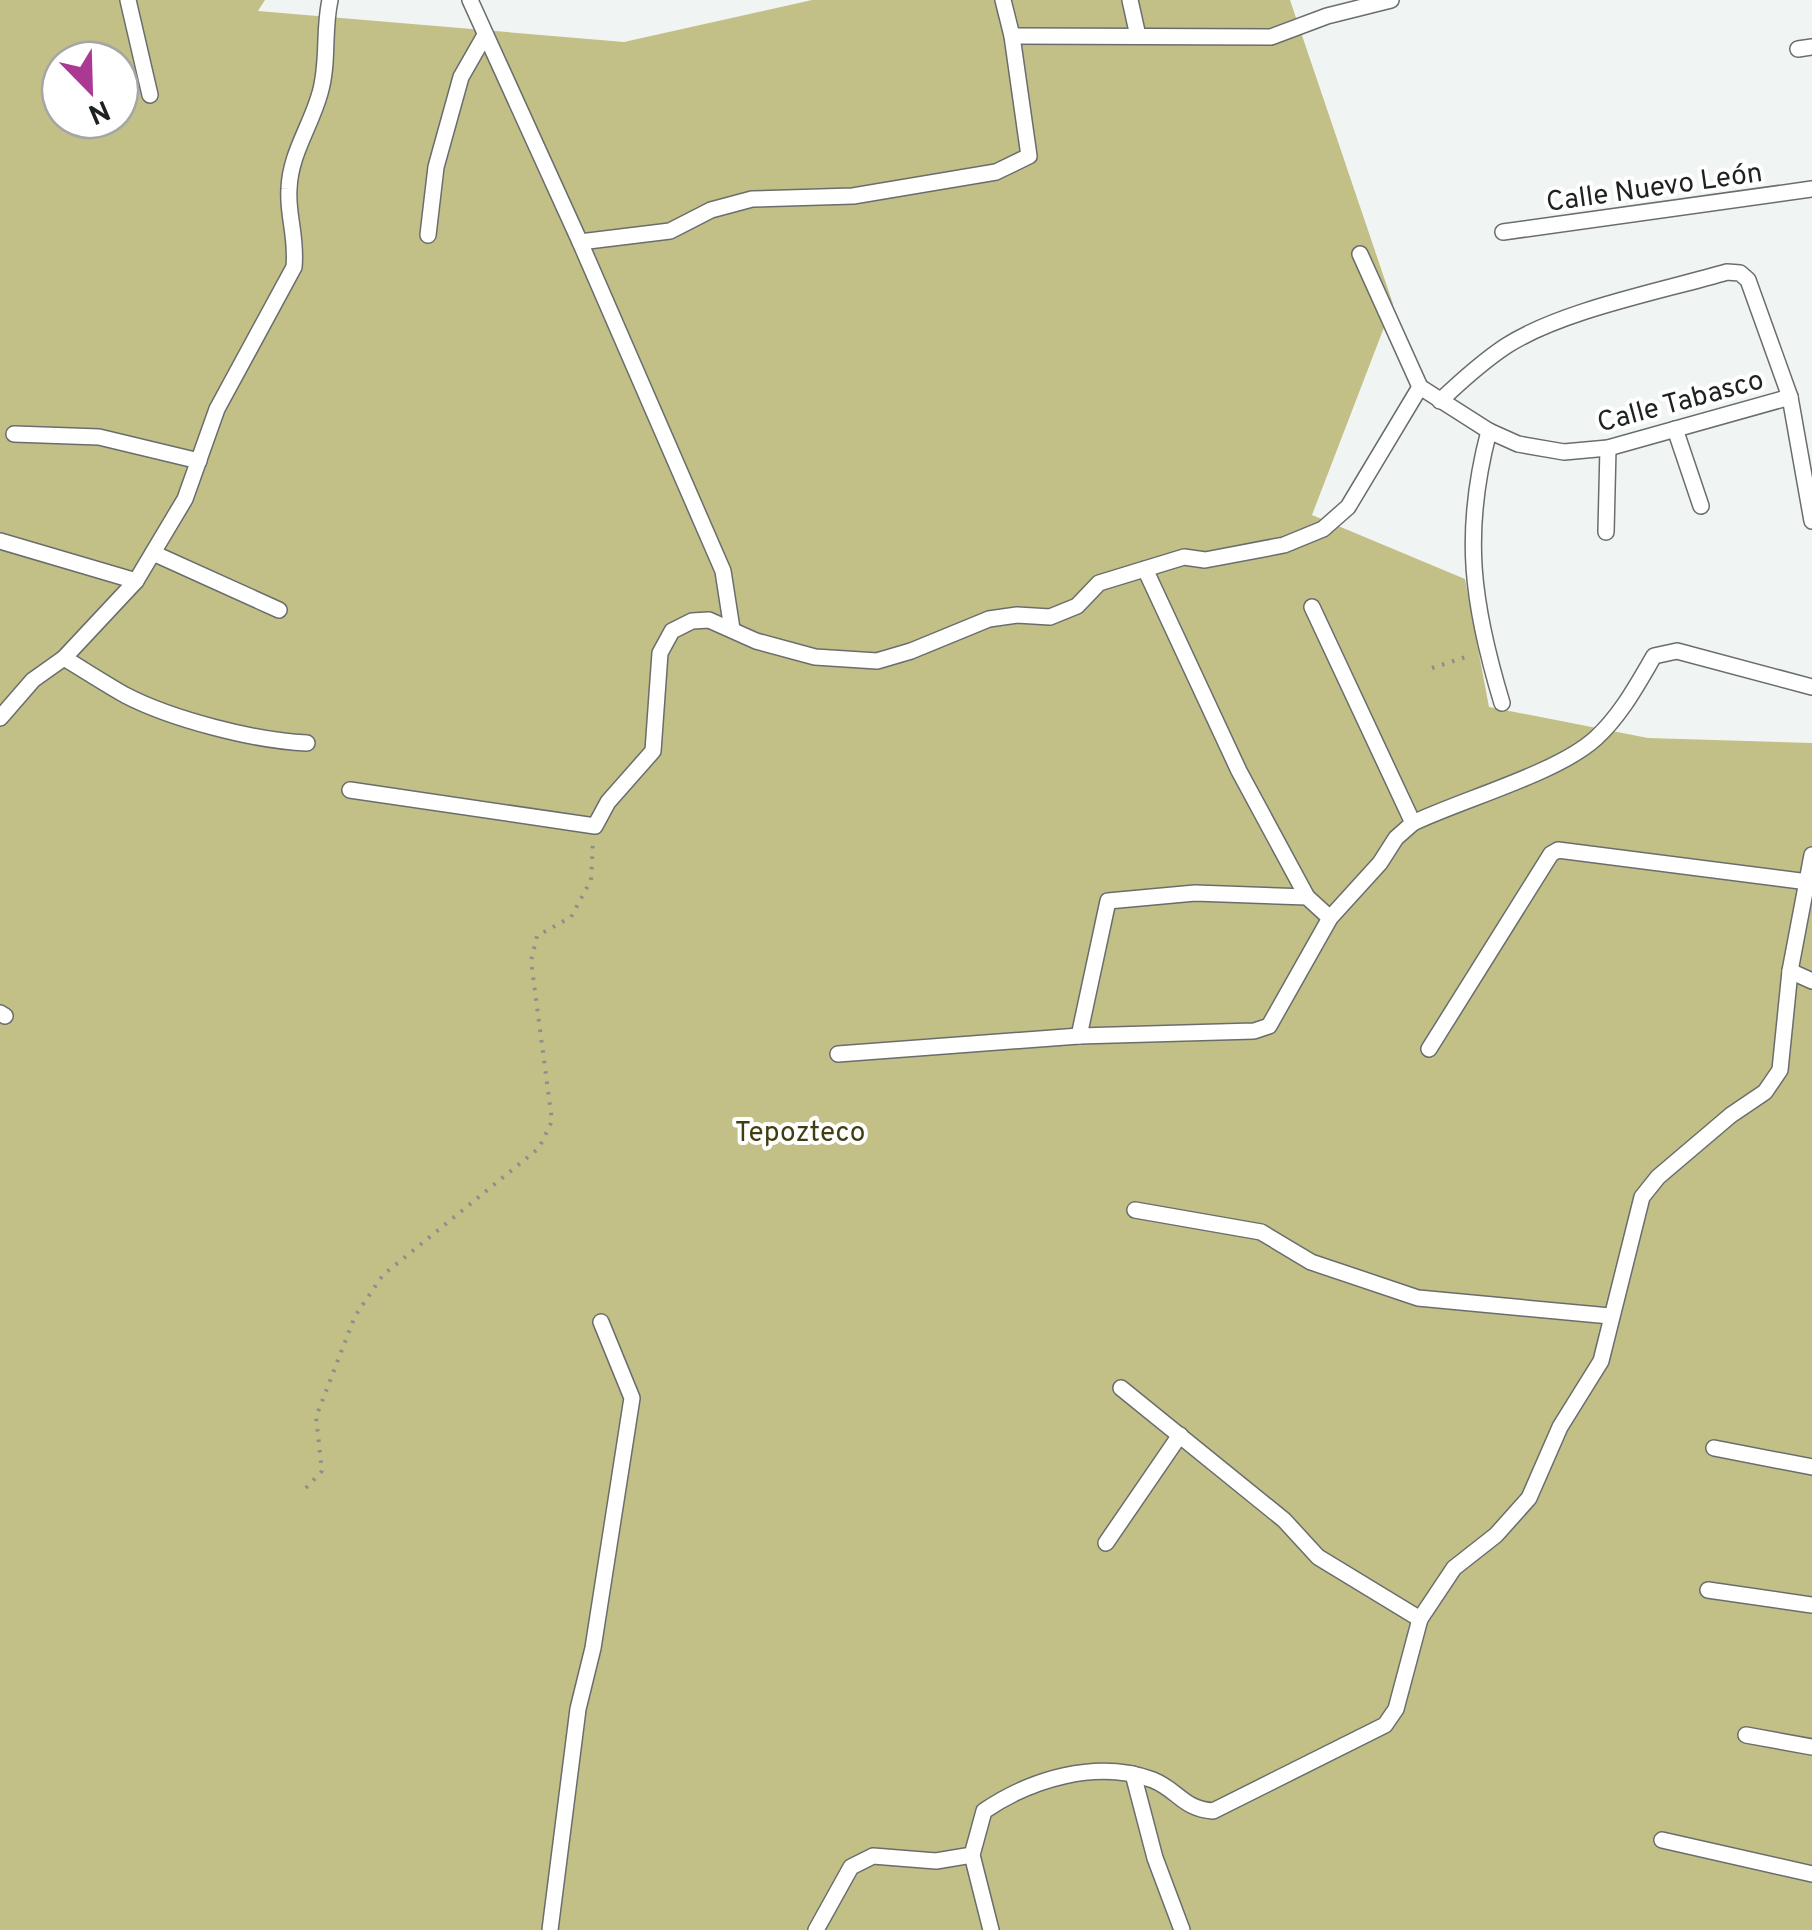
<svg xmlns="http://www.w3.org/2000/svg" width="1812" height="1930" font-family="Overpass,sans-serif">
<rect width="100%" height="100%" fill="#f0f5f3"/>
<path fill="#c2bf87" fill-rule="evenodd" d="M0,0H265L258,11L624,42L812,0H1290L1393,304L1312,515L1465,579L1489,707L1648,738L1812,743V1930H0ZM60,60H120V120H60Z"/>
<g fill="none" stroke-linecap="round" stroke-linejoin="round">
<g stroke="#696e6c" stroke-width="18">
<g id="minor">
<path d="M128,0L150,95"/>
<path d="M470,0L580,242L723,571L732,629"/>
<path d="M1130,0L1138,36"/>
<path d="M1012,36L1271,37L1327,16L1391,0"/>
<path d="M1798,49L1812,47"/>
<path d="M1503,232L1812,189"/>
<path d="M428,235L436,167L461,77L485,35"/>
<path d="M580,242L670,231L711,210L752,199L853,196L996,172L1029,156L1012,36L1003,0"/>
<path d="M1360,254L1420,387"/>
<path d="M1420,387L1489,431L1518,444L1564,452L1608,448L1790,397"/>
<path d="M1440,401C1461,381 1482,362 1506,346C1562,310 1662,291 1727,272L1740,273L1748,280L1790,397L1812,521"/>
<path d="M1675,429L1701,506"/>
<path d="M1489,431C1462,533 1472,604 1502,703"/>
<path d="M14,434L99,437L199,461"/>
<path d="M1606,532L1608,448"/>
<path d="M0,541L136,581"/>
<path d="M153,553L279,610"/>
<path d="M1145,569L1239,771L1307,897"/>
<path d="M1312,607L1413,823"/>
<path d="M64,658C84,670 104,683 125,695C171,719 255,741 307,743"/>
<path d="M0,718L33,680L64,658L136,581L185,499L217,409L294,267C297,236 287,215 289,189C290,154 311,126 320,93C329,62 323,31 330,0"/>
<path d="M350,790L595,826L608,802L653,751L660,653L672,631L692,621L709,620L756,641L815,657L877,661L911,651L989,619L1017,615L1050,617L1077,606L1099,583L1184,557L1205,560L1284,545L1323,529L1348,507L1420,387"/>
<path d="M1790,971L1812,981"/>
<path d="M0,1013L5,1016"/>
<path d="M1079,1036L1108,901L1195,893L1307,897L1330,918"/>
<path d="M1429,1049L1551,854L1558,850L1808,882"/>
<path d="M838,1054L1079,1036L1254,1031L1269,1026L1330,918L1380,863L1396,838L1413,823C1463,799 1558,773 1596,738C1621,715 1637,685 1654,656L1677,651L1812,687"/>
<path d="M1135,1210L1261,1232L1311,1262L1418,1298L1610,1316"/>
<path d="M1121,1388L1284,1520L1318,1557L1420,1619"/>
<path d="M1714,1448L1812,1467"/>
<path d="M1106,1543L1180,1435"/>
<path d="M1708,1590L1812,1605"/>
<path d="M1746,1735L1812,1747"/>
<path d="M1133,1774L1155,1858L1182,1930"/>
<path d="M1662,1840L1812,1874"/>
<path d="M550,1930L578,1709L593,1648L632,1398L601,1322"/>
<path d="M816,1930L851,1867L873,1856L936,1861L972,1855"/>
<path d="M991,1930L972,1855L984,1811C1031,1779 1097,1759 1153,1780C1178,1790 1183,1809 1213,1811L1385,1725L1396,1709L1420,1619L1454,1568L1496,1535L1529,1498L1560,1427L1601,1361L1642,1197L1658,1177L1731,1115L1765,1092L1780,1070L1790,971L1812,855"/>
</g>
</g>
<g stroke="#8c8f8e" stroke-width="4" stroke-dasharray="2.5 8" stroke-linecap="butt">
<path d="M1432,668L1472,655"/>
<path d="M306,1488L322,1471L316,1417L355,1316L383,1275L539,1148L552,1121L531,961L537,936L571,917L591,880L593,840"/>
</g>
<use href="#minor" stroke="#fff" stroke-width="15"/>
</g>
<g text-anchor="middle" stroke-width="8" stroke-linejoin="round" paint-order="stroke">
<g font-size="28" fill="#1f2120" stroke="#fff">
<text transform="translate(1654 186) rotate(-8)" y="10">Calle Nuevo León</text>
<text transform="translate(1680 400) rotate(-15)" y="10">Calle Tabasco</text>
</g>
<g font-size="28" fill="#413e12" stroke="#fff">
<text x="800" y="1141">Tepozteco</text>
</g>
</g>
<g transform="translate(90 90) rotate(157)"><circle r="48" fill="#ffffff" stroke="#a5a6a6" stroke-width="2.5"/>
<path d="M0-8L18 38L0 25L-18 38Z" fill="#ab3994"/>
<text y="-15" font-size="28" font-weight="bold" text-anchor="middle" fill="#1f2120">N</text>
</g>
</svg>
